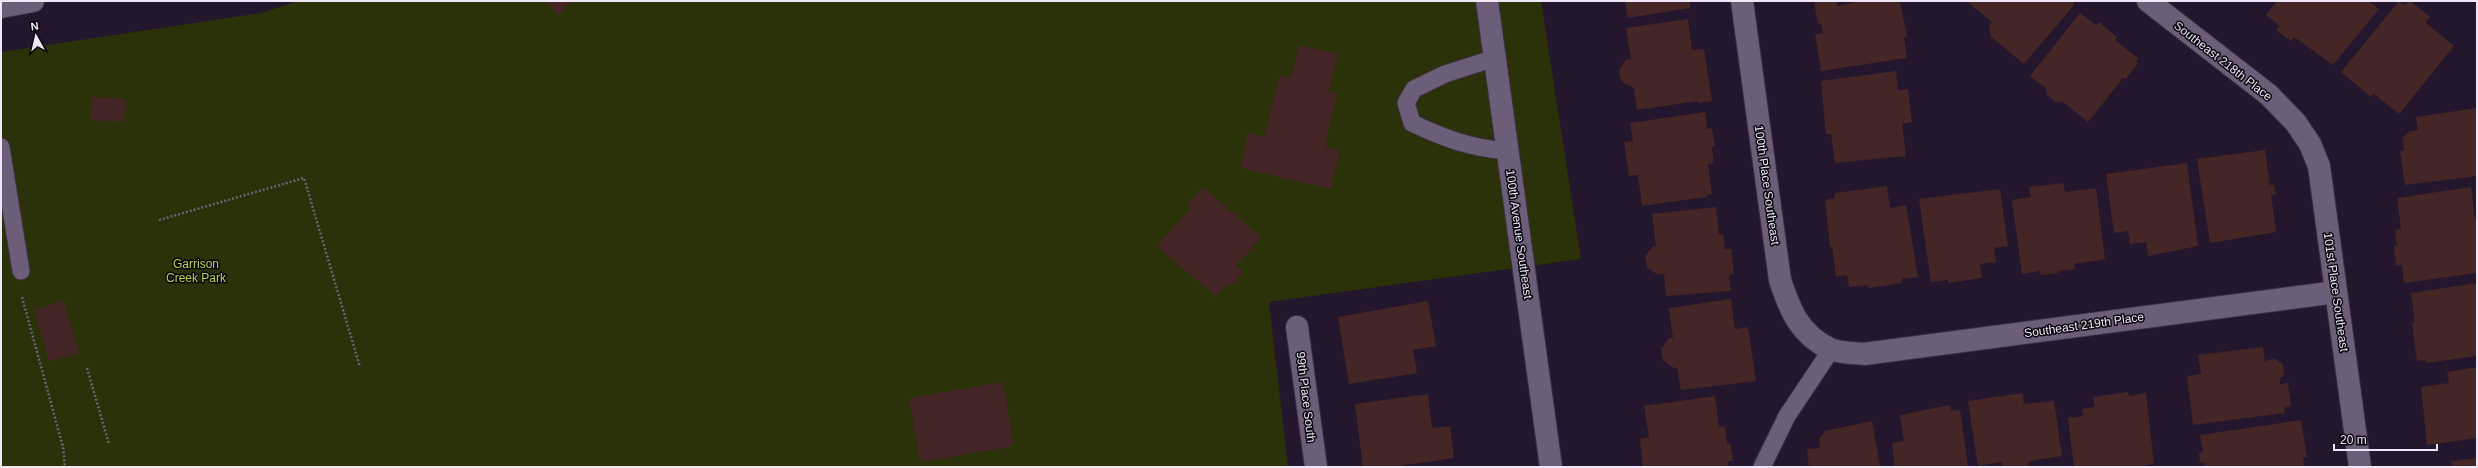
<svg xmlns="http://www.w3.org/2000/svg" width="2478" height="468" font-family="Helvetica,sans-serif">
<rect width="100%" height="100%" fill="#24172d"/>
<path fill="#2b3108" d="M298,1H1541L1581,259L1269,302L1288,467H1V52L261,13Z"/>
<g fill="#432625">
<path d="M547,1H570L558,16Z"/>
<path d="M1625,1H1690V8L1628,18Z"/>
<path d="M1837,1V6L1861,1H1900L1907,37H1904L1907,58L1821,71L1815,34L1823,33L1821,24L1818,25L1814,2Z"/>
<path d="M1966,1H2071L2075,4L2024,64L1991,37L1989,25L1992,22Z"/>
<path d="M2277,1H2369L2379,9L2333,65L2294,37L2291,41L2276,30L2280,26L2266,15Z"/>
<path d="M2399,1L2404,5L2410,1L2430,17L2425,22L2454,46L2399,114L2374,94L2371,97L2341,72Z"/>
<path d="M2080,13L2096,25L2099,22L2117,37L2115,40L2138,58L2136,61L2138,63L2126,79L2123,78L2088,122L2063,102H2056L2047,95L2046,88L2030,76Z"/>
<path d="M1688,19L1692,50L1704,49L1712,101L1698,103V101L1637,110L1634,88L1621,81L1619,70L1626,60L1631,59L1626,28Z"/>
<path d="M1299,45L1338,54L1329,92L1337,93L1325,147L1340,150L1331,189L1240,168L1248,133L1264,137L1279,75L1291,78Z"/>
<path d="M1896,71L1898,90L1908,89L1912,122L1902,124L1906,156L1835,163L1831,134H1826L1821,81Z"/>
<path d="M92,97L126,99L124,122L90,120Z"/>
<path d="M2477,108V176L2405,185L2400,151L2404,150L2402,138L2410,131L2418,130L2416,117Z"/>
<path d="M1705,112L1707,129L1712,128L1715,147H1712L1714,163L1708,164L1712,194L1707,195V197L1642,206L1638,175L1629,176L1624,142L1633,141L1630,123Z"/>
<path d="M2265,150L2270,185H2274L2276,194L2271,195L2276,232L2210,243L2197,159Z"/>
<path d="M2187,163L2198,246L2148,256L2146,242L2130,244L2128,231L2114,233L2106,174Z"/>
<path d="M2063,183L2065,192L2096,188L2105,259L2074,264L2075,269L2058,271V273L2040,275V271L2022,274L2012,200L2031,197L2029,187Z"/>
<path d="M1887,186L1890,208L1906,205L1918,277L1902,279V283L1869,288L1868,285L1849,287L1847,275L1836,277L1832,247H1830L1825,200L1835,198V193Z"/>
<path d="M1202,187L1261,237L1236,266L1243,272L1229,288L1226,285L1216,297L1157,246L1191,208L1187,205Z"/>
<path d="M2471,187L2475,219H2477V273L2404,283L2402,265L2396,266L2394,246H2397L2395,230L2401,229L2397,198Z"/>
<path d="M2000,189L2008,246L1994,248L1996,262L1980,264L1982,278L1948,283V280L1931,282L1919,199Z"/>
<path d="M1716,207L1719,234H1723L1725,250L1731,249L1734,274L1729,275L1731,291L1666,296L1664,274H1657L1647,268L1645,256L1653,246H1656L1652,214Z"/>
<path d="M2477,283V356L2426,363V360L2417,361L2412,323H2415L2411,293Z"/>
<path d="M1731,299L1735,329L1748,327L1756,381L1681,390L1677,368H1674L1663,360L1661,349L1669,338H1673L1669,308Z"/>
<path d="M64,301L79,353L49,362L34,310Z"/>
<path d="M1428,301L1436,346L1413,350L1417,373L1349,384L1338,317Z"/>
<path d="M2263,347L2265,363L2267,360L2275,359L2283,364L2284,374L2280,379V384L2288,383L2291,406L2284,408L2285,413L2193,425L2187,376L2201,374L2198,355Z"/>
<path d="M2477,367V438L2427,445L2421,387L2449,383L2447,372Z"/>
<path d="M1003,382L1014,446L920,462L909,398Z"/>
<path d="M2128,392L2129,396L2146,393L2154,464L2133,467H2074L2068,418L2083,416L2082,409L2095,407L2093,397Z"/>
<path d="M2022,393L2024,404L2054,401L2062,456L2029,461L2028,467H2003L2002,462L1978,466L1968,401Z"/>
<path d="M1428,394L1432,428L1450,426L1454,458L1391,467H1363L1355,404Z"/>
<path d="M1715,396L1719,427L1725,426L1727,444L1730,443L1733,461H1728L1729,467H1643L1640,439L1649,437L1644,406Z"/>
<path d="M1950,405L1951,411L1960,410L1968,467H1895L1892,443L1904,441L1900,415Z"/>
<path d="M2301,420L2307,457H2303L2304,467H2205L2204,462L2200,463L2199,453L2203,452L2200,435Z"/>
<path d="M1872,421L1880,467H1809L1807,449L1820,448L1819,439L1825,431Z"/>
<path d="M2477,458V467H2452L2451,461Z"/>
</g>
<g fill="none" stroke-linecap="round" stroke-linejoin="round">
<g stroke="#3a3142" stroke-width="19">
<g id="service">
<path d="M1495,58L1445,74L1414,89L1406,103L1412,123C1446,139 1470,148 1508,151"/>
<path d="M1,147L21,271"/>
<path d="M1762,467L1787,416L1831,350"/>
</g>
</g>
<g stroke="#3a3142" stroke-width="24">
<g id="minor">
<path d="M1742,1L1780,280C1790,310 1799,334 1830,349C1839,353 1854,353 1864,354L2336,292"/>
<path d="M2148,1L2269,95L2296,123L2310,144L2319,166L2360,467"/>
<path d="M1297,327L1316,467"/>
</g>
</g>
<g stroke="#3a3142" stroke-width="24">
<g id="tertiary">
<path d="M1487,1L1551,467"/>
<path d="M1,7L33,1"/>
</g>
</g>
<g stroke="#6d6276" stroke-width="2.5" stroke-dasharray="2 2" stroke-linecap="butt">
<path d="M159,220L304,178L360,367"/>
<path d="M22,297L63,447L65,467"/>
<path d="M87,368L109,444"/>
</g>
<use href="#service" stroke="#6c5d78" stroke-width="17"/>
<use href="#minor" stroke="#6c5d78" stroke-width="22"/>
<use href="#tertiary" stroke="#6c5d78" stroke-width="22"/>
</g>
<g text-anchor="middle" stroke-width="3" stroke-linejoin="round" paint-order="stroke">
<g font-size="12" fill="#efe7f6" stroke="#0a060f">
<text transform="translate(2223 61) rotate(38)" y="4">Southeast 218th Place</text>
<text transform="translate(1767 185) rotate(82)" y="4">100th Place Southeast</text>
<text transform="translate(1519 234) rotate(82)" y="4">100th Avenue Southeast</text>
<text transform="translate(2336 292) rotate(82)" y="4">101st Place Southeast</text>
<text transform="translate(2084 325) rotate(-8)" y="4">Southeast 219th Place</text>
<text transform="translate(1306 397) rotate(83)" y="4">99th Place South</text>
</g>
<g font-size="12" fill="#bdd358" stroke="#0a060f">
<text x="196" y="268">Garrison<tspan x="196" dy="14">Creek Park</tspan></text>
</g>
</g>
<rect width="2478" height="468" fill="none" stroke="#efe7f6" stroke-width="4"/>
<g transform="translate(36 36) rotate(352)" stroke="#0a060f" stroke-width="3" paint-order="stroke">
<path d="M0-3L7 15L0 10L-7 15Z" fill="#efe7f6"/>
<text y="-6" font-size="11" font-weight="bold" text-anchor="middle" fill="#efe7f6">N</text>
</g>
<path d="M2334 444v6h103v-6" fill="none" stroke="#efe7f6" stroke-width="2"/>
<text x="2340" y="444" font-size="12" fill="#efe7f6" stroke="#0a060f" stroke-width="3" paint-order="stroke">20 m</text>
</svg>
